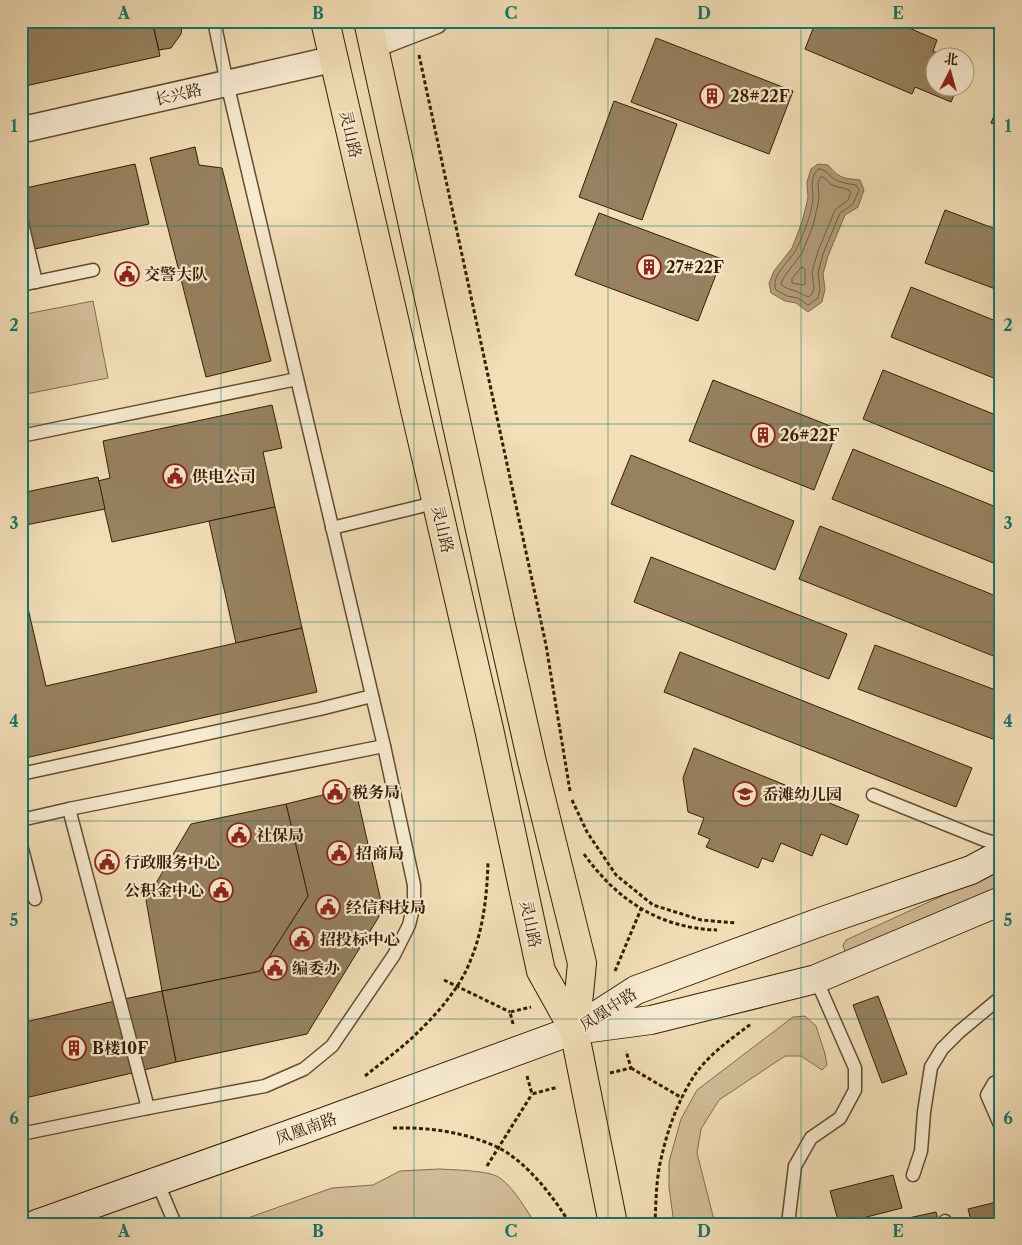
<svg xmlns="http://www.w3.org/2000/svg" width="1022" height="1245" font-family="'Libre Caslon Text','Noto Serif SC',serif">
<rect width="100%" height="100%" fill="#f2deb7"/>
<filter id="stains"><feTurbulence type="fractalNoise" baseFrequency=".004" numOctaves="4"/><feColorMatrix values="0 0 0 0 .2 0 0 0 0 .09 0 0 0 0 .02 0 0 0 .5 -.17"/></filter>
<radialGradient id="worn" r=".72"><stop offset=".6" stop-color="#630" stop-opacity="0"/><stop offset="1" stop-color="#630" stop-opacity=".3"/></radialGradient>
<g fill="#d2bd98" stroke="#846c4d">
<path d="M93,301L108,378L21,395V315Z"/>
<path d="M1001,867V886L965,905L851,952L845,951L843,945L846,940L968,884Z"/>
<path d="M805,1016L816,1026L825,1054L827,1065L822,1070L801,1056H785L719,1100L701,1129L697,1153L715,1224H674L669,1187V1162L681,1119L697,1090L793,1017Z"/>
<path d="M439,1169C453,1170 489,1170 500,1178C514,1188 526,1210 536,1224H231L332,1188L373,1185L400,1171Z"/>
</g>
<path fill="#b29c79" stroke="#806949" d="M818,164L828,165C840,179 843,178 860,180L864,190L858,207L845,215L828,256L823,274L825,289L822,302L808,312L796,303L785,301L771,293L769,283L774,271L792,248L802,222L808,198L807,182L811,169Z"/>
<g fill="none" stroke-linecap="round" stroke-linejoin="round">
<g stroke="#745c3e" stroke-width="1">
<path d="M819,169C828,170 829,177 836,180C842,183 849,184 856,185L859,190L853,204L840,213L823,254L818,273L820,289L818,298L808,305L798,298L787,296L776,290C770,276 789,262 796,250C799,245 801,238 804,232C808,222 812,209 813,198C813,188 809,176 819,169Z"/>
<path d="M821,177H823L832,185L849,190L851,193L848,200L835,210L818,251L812,272L814,288L812,294L808,297C805,296 803,294 800,293C793,289 786,290 781,284L784,277L802,253L813,226L819,199L818,183Z"/>
<path d="M802,267L805,269V284L803,285L792,283V279Z"/>
</g>
</g>
<g fill="#978160" stroke="#351c02">
<path d="M47,21H152L160,56L21,87V27Z"/>
<path d="M152,21H182V25L181,34L171,48L159,50Z"/>
<path d="M816,21H893L937,40L933,51L947,58H934V88H957L951,102L915,87L912,94L805,49Z"/>
<path d="M656,38L793,91L769,154L631,102Z"/>
<path d="M1001,99V127L991,123Z"/>
<path d="M614,101L677,124L642,220L579,197Z"/>
<path d="M195,147L199,165L222,168L271,361L206,377L150,158Z"/>
<path d="M135,164L149,224L21,252V189Z"/>
<path d="M945,210L1001,231V291L925,263Z"/>
<path d="M599,213L722,259L698,321L575,275Z"/>
<path d="M911,287L1001,323V381L891,337Z"/>
<path d="M883,370L1001,417V475L863,419Z"/>
<path d="M713,380L838,429L814,490L689,441Z"/>
<path d="M272,405L282,448L263,452L275,507L112,542L98,481L110,478L103,441Z"/>
<path d="M853,449L1001,509V566L832,499Z"/>
<path d="M631,455L794,521L775,570L611,504Z"/>
<path d="M98,477L105,509L21,526V493Z"/>
<path d="M275,507L302,628L236,643L209,521Z"/>
<path d="M820,526L1001,598V659L799,579Z"/>
<path d="M651,557L847,634L829,679L634,602Z"/>
<path d="M21,578L46,686L302,628L317,692L21,759Z"/>
<path d="M875,645L1001,692V742L858,689Z"/>
<path d="M680,652L972,768L956,807L664,692Z"/>
<path d="M694,748L859,815L847,845L821,834L812,856L781,843L773,862L762,858L758,868L706,847L710,839L698,834L704,818L688,812L683,778Z"/>
<path d="M355,787L383,910L307,1034L176,1062L162,991L260,971L308,896L286,804Z"/>
<path d="M286,804L308,896L260,971L162,991L146,900L191,824Z"/>
<path d="M162,991L176,1062L132,1073L115,1001Z"/>
<path d="M878,996L907,1074L882,1083L853,1005Z"/>
<path d="M115,1001L132,1073L21,1099V1023Z"/>
<path d="M893,1175L902,1208L839,1224L830,1191Z"/>
<path d="M1001,1201V1224H972L968,1209Z"/>
<path d="M936,1212L939,1224H881Z"/>
</g>
<g fill="none" stroke-linecap="round" stroke-linejoin="round">
<g stroke="#644c2f" stroke-width="15">
<g id="lane">
<path d="M21,219L36,282"/>
<path d="M21,285L93,270"/>
<path d="M21,436L297,379"/>
<path d="M332,528L422,506"/>
<path d="M21,774L320,709L372,696"/>
<path d="M873,795L982,839L1001,845"/>
<path d="M69,809L148,1108"/>
<path d="M21,820L69,809L384,746"/>
<path d="M21,845L35,899"/>
<path d="M1001,1080L994,1083L987,1095L1001,1127"/>
<path d="M21,1134L148,1108L265,1086L304,1069L332,1046L394,955L409,925L414,904V885L384,746L227,83L214,21"/>
<path d="M913,1175L921,1151L924,1112L931,1067L942,1049L959,1032L1001,997"/>
<path d="M157,1181L175,1224"/>
<path d="M945,1221L946,1224"/>
<path d="M788,1224L795,1166L811,1138L840,1118L855,1090V1068L816,979"/>
</g>
</g>
<g stroke="#644c2f" stroke-width="28">
<g id="street">
<path d="M373,45L435,21"/>
<path d="M21,130L334,59"/>
</g>
</g>
<g stroke="#351c02" stroke-width="30">
<g id="secondary">
<path d="M583,1029L651,1020L816,979L1001,901"/>
<path d="M37,1224L299,1131L574,1030L636,990L823,921L971,870L1001,854"/>
</g>
</g>
<g stroke="#351c02" stroke-width="30">
<g id="highway">
<path d="M325,21L489,729L541,971L574,1030L613,1224"/>
<path d="M368,21L501,625L532,762L582,963L579,994L574,1030"/>
</g>
</g>
<g stroke="#351c02" stroke-width="3" stroke-dasharray="4 2.5" stroke-linecap="butt">
<path d="M419,55L546,645L570,791"/>
<path d="M572,800L587,832L616,875L653,905L701,920L736,923"/>
<path d="M584,854C617,900 659,928 717,930"/>
<path d="M615,971L641,909"/>
<path d="M444,980L510,1012"/>
<path d="M513,1024L510,1012L531,1007"/>
<path d="M631,1068L682,1098"/>
<path d="M610,1073L631,1068L626,1051"/>
<path d="M365,1076C381,1063 398,1051 413,1037C434,1017 458,991 469,964C483,932 487,897 488,862"/>
<path d="M527,1076L532,1094L558,1087"/>
<path d="M393,1128C428,1127 465,1132 497,1147C526,1161 554,1197 570,1224"/>
<path d="M487,1166L532,1094"/>
<path d="M655,1224C656,1201 656,1177 662,1155C668,1128 679,1099 694,1076C708,1055 731,1039 751,1024"/>
</g>
<use href="#lane" stroke="#f7ead0" stroke-width="12"/>
<use href="#street" stroke="#f7ead0" stroke-width="25"/>
<use href="#secondary" stroke="#f7ead0" stroke-width="28"/>
<use href="#highway" stroke="#f2deb7" stroke-width="28"/>
</g>
<path fill="none" stroke="#0f766e" stroke-width="1" stroke-opacity="0.55" d="M221,21V1224M414,21V1224M608,21V1224M801,21V1224M21,226H1001M21,424H1001M21,622H1001M21,821H1001M21,1019H1001"/>
<defs>
<g id="building-ring" transform="scale(1.25)"><circle r="9.5" fill="#f7ead0" stroke="#8f2418" stroke-width="1.5"/><path d="M-4-6H4V6H1V3H-1V6H-4ZM-2.5-4.3h1.7v1.8h-1.7ZM.8-4.3h1.7v1.8H.8ZM-2.5-1h1.7V.8h-1.7ZM.8-1h1.7V.8H.8Z" fill="#8f2418"/></g>
<g id="civic-ring" transform="scale(1.25)"><circle r="9.5" fill="#f7ead0" stroke="#8f2418" stroke-width="1.5"/><path d="M-.6-6.5H3V-4.5H.6V-3L4-1V1h2V6H-6V1h2V-1L-.6-3ZM-1.2 2.5V6h2.4V2.5Z" fill="#8f2418"/></g>
<g id="school-ring" transform="scale(1.25)"><circle r="9.5" fill="#f7ead0" stroke="#8f2418" stroke-width="1.5"/><path d="M0-5L7-2L0 1L-7-2ZM-4 1L0 2.5L4 1V4Q0 6-4 4Z" fill="#8f2418"/></g>
</defs>
<g fill-rule="evenodd">
<use href="#building-ring" x="712" y="96"/>
<use href="#building-ring" x="649" y="267"/>
<use href="#civic-ring" x="127" y="274"/>
<use href="#building-ring" x="763" y="435"/>
<use href="#civic-ring" x="175" y="476"/>
<use href="#civic-ring" x="335" y="792"/>
<use href="#school-ring" x="745" y="794"/>
<use href="#civic-ring" x="239" y="835"/>
<use href="#civic-ring" x="339" y="853"/>
<use href="#civic-ring" x="107" y="862"/>
<use href="#civic-ring" x="221" y="890"/>
<use href="#civic-ring" x="328" y="907"/>
<use href="#civic-ring" x="302" y="939"/>
<use href="#civic-ring" x="275" y="968"/>
<use href="#building-ring" x="74" y="1048"/>
</g>
<g text-anchor="middle" stroke-width="4.5" stroke-linejoin="round" paint-order="stroke">
<g font-size="16" fill="#351c02" stroke="#f7ead0">
<text transform="translate(178 94) rotate(-13)" y="6">长兴路</text>
<text transform="translate(351 134) rotate(77)" y="6">灵山路</text>
<text transform="translate(443 529) rotate(77)" y="6">灵山路</text>
<text transform="translate(531 924) rotate(78)" y="6">灵山路</text>
<text transform="translate(608 1009) rotate(-33)" y="6">凤凰中路</text>
<text transform="translate(306 1128) rotate(-20)" y="6">凤凰南路</text>
</g>
<g font-size="16" font-weight="bold" fill="#351c02" stroke="#f7ead0" text-anchor="start">
<text x="730" y="102">28#22F</text>
<text x="666" y="273">27#22F</text>
<text x="144" y="280">交警大队</text>
<text x="780" y="441">26#22F</text>
<text x="192" y="482">供电公司</text>
<text x="352" y="798">税务局</text>
<text x="762" y="800">岙滩幼儿园</text>
<text x="256" y="841">社保局</text>
<text x="356" y="859">招商局</text>
<text x="124" y="868">行政服务中心</text>
<text x="204" y="896" text-anchor="end">公积金中心</text>
<text x="346" y="913">经信科技局</text>
<text x="320" y="945">招投标中心</text>
<text x="292" y="974">编委办</text>
<text x="92" y="1054">B楼10F</text>
</g>
</g>
<rect width="1022" height="1245" fill="none" stroke="#f2deb7" stroke-width="55"/>
<g transform="translate(950 72) rotate(6)"><circle r="24" fill="#f7ead0" stroke="#a9987e"/>
<path d="M0-4L9 19L0 12L-9 19Z" fill="#8f2418"/>
<text y="-8" font-size="14" font-weight="bold" text-anchor="middle" fill="#351c02">北</text>
</g>
<rect x="28" y="28" width="966" height="1190" fill="none" stroke="#0f766e" stroke-width="2"/>
<g font-size="16" text-anchor="middle" font-weight="bold" fill="#0f766e">
<text x="124" y="19">A</text>
<text x="318" y="19">B</text>
<text x="511" y="19">C</text>
<text x="704" y="19">D</text>
<text x="898" y="19">E</text>
<text x="14" y="132">1</text>
<text x="1008" y="132">1</text>
<text x="14" y="331">2</text>
<text x="1008" y="331">2</text>
<text x="14" y="529">3</text>
<text x="1008" y="529">3</text>
<text x="14" y="727">4</text>
<text x="1008" y="727">4</text>
<text x="14" y="926">5</text>
<text x="1008" y="926">5</text>
<text x="14" y="1124">6</text>
<text x="1008" y="1124">6</text>
<text x="124" y="1237">A</text>
<text x="318" y="1237">B</text>
<text x="511" y="1237">C</text>
<text x="704" y="1237">D</text>
<text x="898" y="1237">E</text>
</g>
<rect width="100%" height="100%" filter="url(#stains)"/>
<rect width="100%" height="100%" fill="url(#worn)"/>
</svg>
